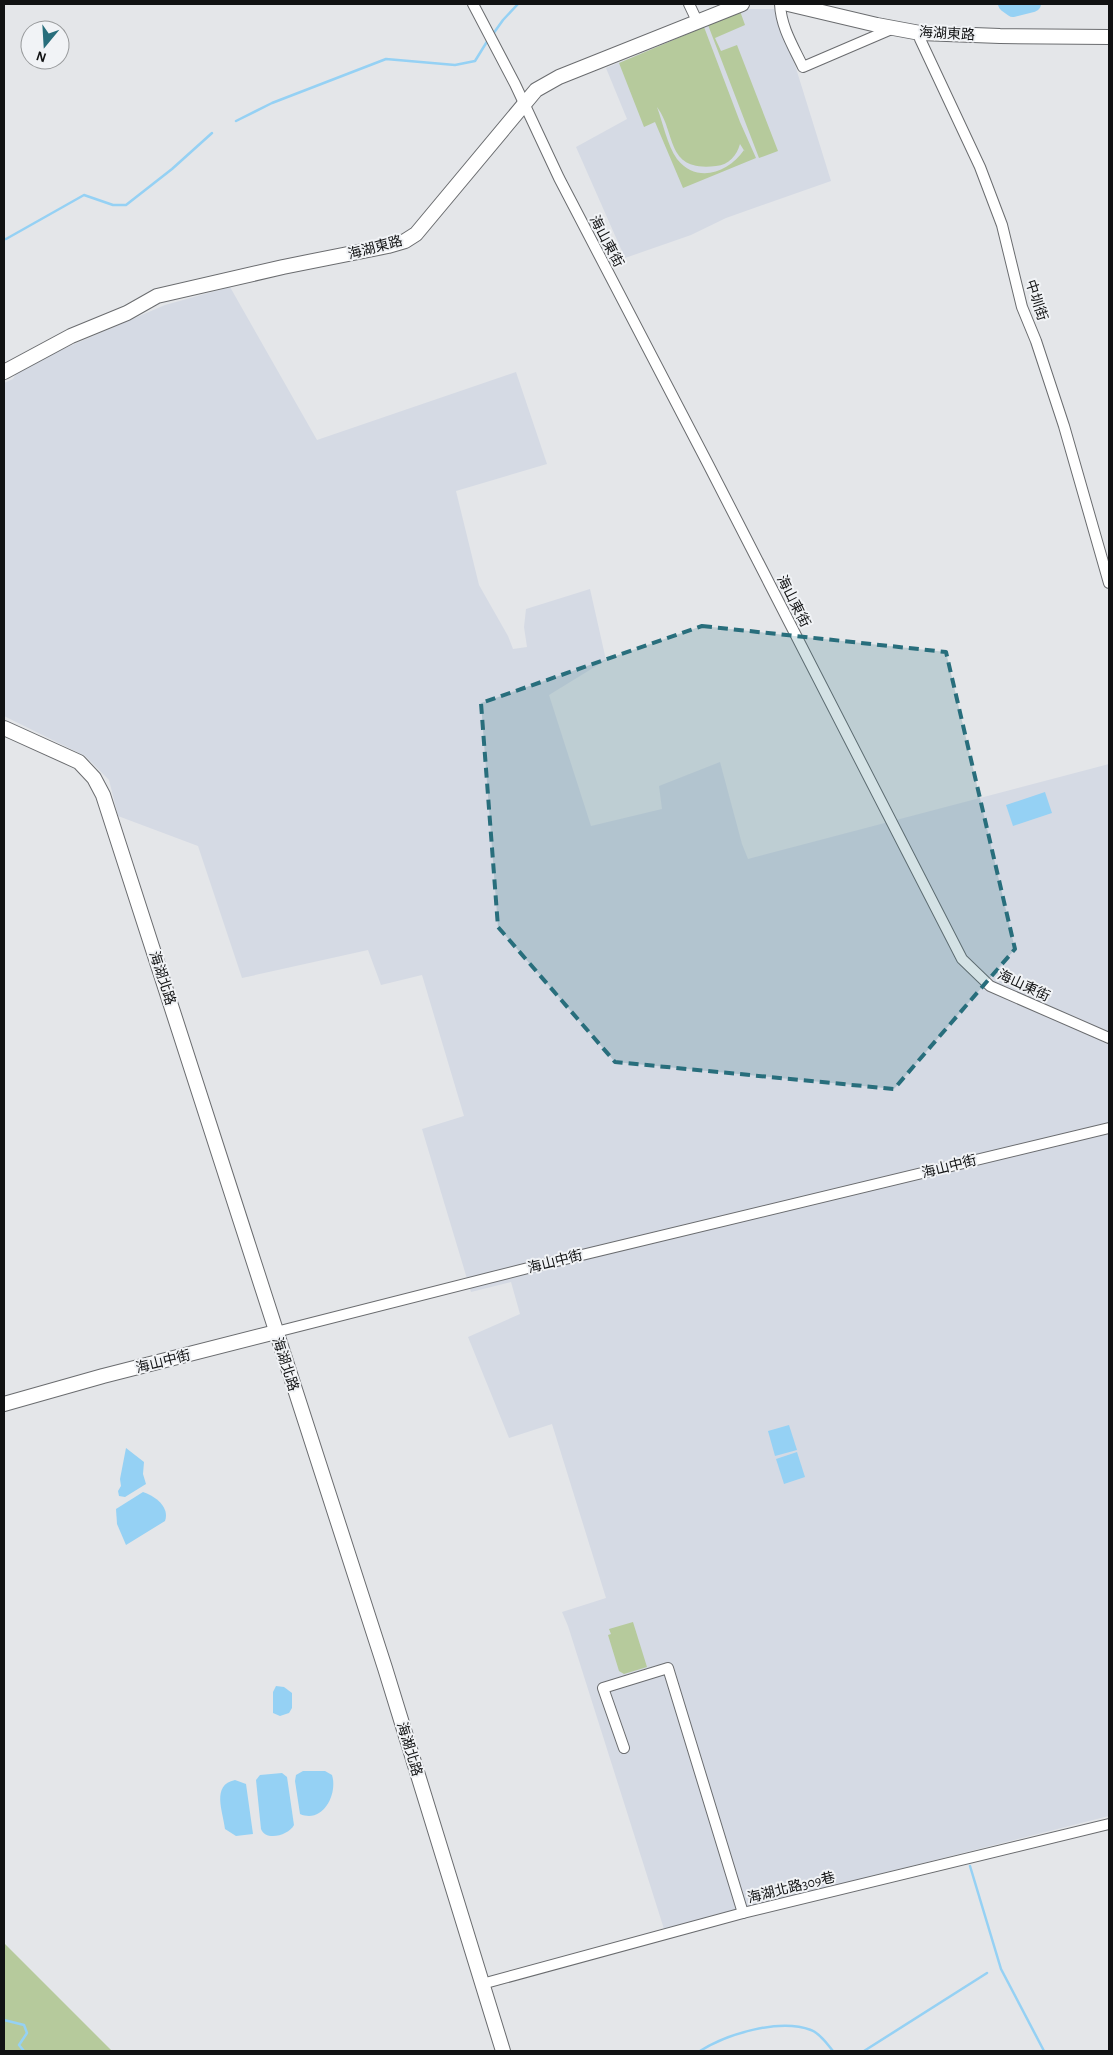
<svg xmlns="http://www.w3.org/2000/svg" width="1113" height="2055" font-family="'Alegreya Sans','Noto Sans TC',sans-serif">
<rect width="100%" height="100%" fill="#e4e6e9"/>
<g fill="#d5dae4">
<path d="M747,9H774L795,65L831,181L726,218L691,235L625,258L576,147L627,119L606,68Z"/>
<path d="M230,287L317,440L516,372L547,464L456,491L479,585L508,636L513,649L527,647L524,627L526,609L590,589L606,660L549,695L591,826L662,809L659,786L720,762L742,844L748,859L1109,764V1816L664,1929L568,1626L562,1612L606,1598L552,1424L509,1438L468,1337L520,1314L511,1282L471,1292L422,1129L464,1116L422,975L381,985L368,950L242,978L198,846L118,816L109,780L85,756L4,716V383L13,379L19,368L165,305Z"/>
</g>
<g fill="#b6ca9c" fill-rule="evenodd">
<path d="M740,11L745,25L715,38L721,51L737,45L778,151L759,158L708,25Z"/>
<path d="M704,27L740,122L756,158L683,188L655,122L644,127L619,63ZM657,107C677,134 665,172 716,166C729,165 737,155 740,144L745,152L744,150C728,173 697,184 677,159C667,145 663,123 657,107Z"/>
<path d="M633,1622L647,1667L624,1674L619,1671L608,1635L611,1634L609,1629Z"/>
<path d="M4,1943L112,2051H4Z"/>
</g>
<g fill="#95d1f4">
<path d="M1045,792L1052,813L1013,826L1006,805Z"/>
<path d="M789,1425L797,1450L775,1456L768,1431Z"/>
<path d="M126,1448L144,1462L143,1474L146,1484L125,1497L119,1496L118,1491L121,1486L120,1479Z"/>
<path d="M797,1452L805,1477L784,1484L776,1459Z"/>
<path d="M143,1492C155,1496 170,1507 165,1521L126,1545L117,1524L116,1509Z"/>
<path d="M276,1686L284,1687L292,1693V1708L289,1713L280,1716L273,1713V1692Z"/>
<path d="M303,1771H325L332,1775C338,1794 323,1824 300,1814L295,1781L296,1775Z"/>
<path d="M282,1773L287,1777L294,1825C289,1835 266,1842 261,1829L256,1780L260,1775Z"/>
<path d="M235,1780L246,1784L253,1834L236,1836L225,1829C223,1811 211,1785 235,1780Z"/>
</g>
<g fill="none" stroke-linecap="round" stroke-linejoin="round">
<g stroke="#95d1f4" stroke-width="2.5">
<path d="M493,34L503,20L518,4"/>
<path d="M236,121L272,103L386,59L455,65L475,61L488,40"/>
<path d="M4,239H6L84,195L113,205H126L172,169L212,133"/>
<path d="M970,1866L1001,1969L1044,2051"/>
<path d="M4,2020L24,2025L27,2033L19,2045L24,2051"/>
<path d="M700,2051C727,2034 779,2018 811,2030C820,2033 827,2044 833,2051"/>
<path d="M864,2051L987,1973"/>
</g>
<path stroke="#95d1f4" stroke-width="16" d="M1006,4L1013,9L1033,4"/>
<g stroke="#6a6c6f" stroke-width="12">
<g id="street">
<path d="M473,4L515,84L559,178L708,464L962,959L990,986L1109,1038"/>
<path d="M689,4L698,23"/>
<path d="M780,4C781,27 793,46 803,67L894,28"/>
<path d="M920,33V39L980,167L1002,225L1022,307L1036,341L1064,426L1109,583"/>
<path d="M276,1332L532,1267L1109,1128"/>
<path d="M624,1748L603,1688L668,1668L743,1913"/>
<path d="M482,1984L743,1913L1109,1824"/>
</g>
</g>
<g stroke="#6a6c6f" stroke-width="16">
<g id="secondary">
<path d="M788,4L877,25L920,33L1000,36L1109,37"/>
<path d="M4,372L71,336L127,313L157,296L283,267L388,246L405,241L416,234L536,90L559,77L742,4"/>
<path d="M4,728L79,762L94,778L103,795L385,1668L503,2051"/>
<path d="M4,1404L103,1376L276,1332"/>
</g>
</g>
<use href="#street" stroke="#fff" stroke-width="10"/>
<use href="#secondary" stroke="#fff" stroke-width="14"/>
</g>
<path fill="#286e7c" fill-opacity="0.2" stroke="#286e7c" stroke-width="4" stroke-dasharray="10 6" stroke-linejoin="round" d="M702,626L946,652L1015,949L894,1089L615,1062L498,927L481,703Z"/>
<g text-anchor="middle" stroke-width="4" stroke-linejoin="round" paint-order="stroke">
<g font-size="14" fill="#111213" stroke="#f1f3f6">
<text transform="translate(947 33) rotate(3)" y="5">海湖東路</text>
<text transform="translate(607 241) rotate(62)" y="5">海山東街</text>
<text transform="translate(375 247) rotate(-15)" y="5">海湖東路</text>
<text transform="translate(1037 300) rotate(72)" y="5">中圳街</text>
<text transform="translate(794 601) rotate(63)" y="5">海山東街</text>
<text transform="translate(163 978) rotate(72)" y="5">海湖北路</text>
<text transform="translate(1024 985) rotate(25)" y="5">海山東街</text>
<text transform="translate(949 1166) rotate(-14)" y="5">海山中街</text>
<text transform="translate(555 1261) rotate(-14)" y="5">海山中街</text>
<text transform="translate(163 1361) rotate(-14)" y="5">海山中街</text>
<text transform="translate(286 1364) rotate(72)" y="5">海湖北路</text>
<text transform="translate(410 1749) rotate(73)" y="5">海湖北路</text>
<text transform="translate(791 1887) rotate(-14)" y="5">海湖北路309巷</text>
</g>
</g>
<rect width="1113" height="2055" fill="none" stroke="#111213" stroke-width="10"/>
<g transform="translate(45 45) rotate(198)"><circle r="24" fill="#f1f3f6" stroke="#97999b"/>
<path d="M0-4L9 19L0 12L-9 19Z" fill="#286e7c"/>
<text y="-8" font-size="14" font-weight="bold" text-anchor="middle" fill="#111213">N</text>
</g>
</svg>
